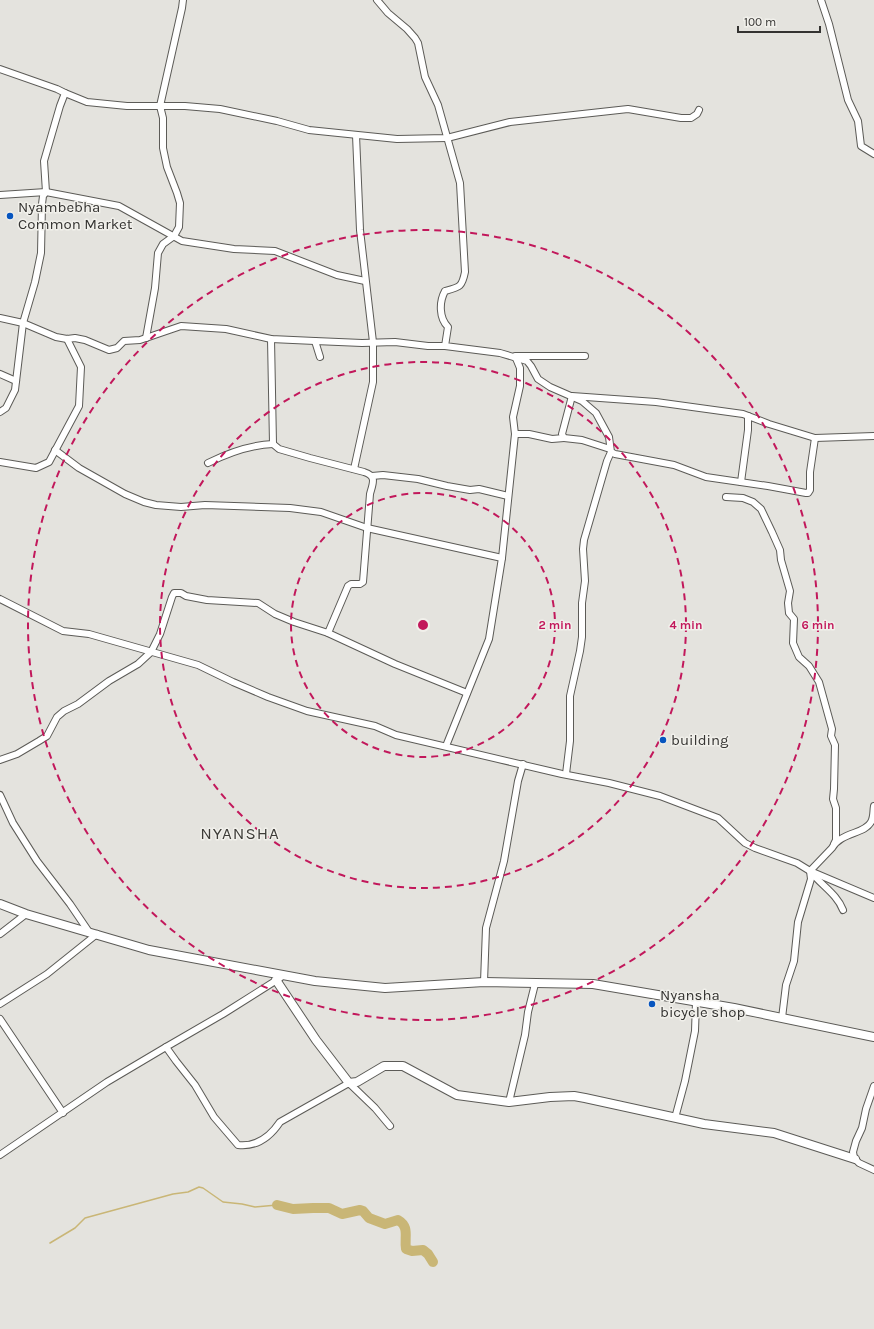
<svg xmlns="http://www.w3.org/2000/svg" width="874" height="1329" font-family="Karla,sans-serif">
<rect width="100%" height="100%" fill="#e4e3de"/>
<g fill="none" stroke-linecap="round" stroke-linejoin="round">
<path stroke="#c9b676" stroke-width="1.5" d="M50,1243L75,1228L85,1218L173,1194L188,1192L199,1187L203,1188L223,1202L242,1204L255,1207L277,1205"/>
<path stroke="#c9b676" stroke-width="10" d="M277,1205L293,1209L313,1208H329L342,1214L360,1210L363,1211L369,1218L385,1224L398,1220C410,1227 404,1237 406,1249L412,1251L423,1250L428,1254L433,1262"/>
<g stroke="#5c5b57" stroke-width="8">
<g id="minor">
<path d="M377,0L388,13L407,29L415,38L418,43L425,77L438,105L460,183L465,272C462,287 460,287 445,291C439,302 439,318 448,327L445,346L500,353L527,361L531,366L538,379L550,387L582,401L596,413L609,437L611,452L615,454L674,465L706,477L768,486L806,493H808L810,490V472L815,438"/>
<path d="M821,0L829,24L848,100L858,121L861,146L874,154"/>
<path d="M0,69L57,89L65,93L87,102L127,106H185L220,109L277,121L309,130L397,139L447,138L510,122L628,109L681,118H691L697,114L699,110"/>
<path d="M0,195L46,192L119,206L182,241L234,249L275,251L337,275L365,281"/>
<path d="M0,318L23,323L56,337L67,339L75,338L85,340L109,350L117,348L124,341L140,340L181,326L226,329L271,339L315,341"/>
<path d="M146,338L155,288L158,253L163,244L174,236L179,227L180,203L177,193L167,167L163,148V118L160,106L182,8L183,0"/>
<path d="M271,339L273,444L279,449L310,458L364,472C377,476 373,483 370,494L363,582L360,584H351L348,586L328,633"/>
<path d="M320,357L315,341L362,343L395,342L428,346H445"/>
<path d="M0,374L16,381"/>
<path d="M0,412L6,408L15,390L23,323L35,282L41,253L42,204L43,196L46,192L44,161L60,106L65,93"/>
<path d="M515,434H529L552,439L564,438"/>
<path d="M610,449L582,440L564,438L562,434L572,396L656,402L743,414L769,424L815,438L874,436"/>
<path d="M55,450L79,468L125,494L144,502L156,505L181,507L205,505L290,508L321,512L367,528L502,558"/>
<path d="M0,462L36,468L49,462L79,406L81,367L67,339"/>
<path d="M208,463C228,453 251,445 273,444"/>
<path d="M354,469L373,382V342L360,230L356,135"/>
<path d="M372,476L383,475L418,479L447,486L470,490L479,489L508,496"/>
<path d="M741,482L748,430V416"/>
<path d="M726,497L743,498L753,502L761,509L772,532L780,550L781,560L790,591L788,603L789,613L794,619L793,643L799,657L809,666L819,682L832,729L831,736L835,745L834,789L833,799L836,808V840L834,844"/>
<path d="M0,599L63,631L89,634L198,665L233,682L268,697L307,711L375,726L396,735L562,774L609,783L660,796L718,818L745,843L755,848L797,863L810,871L874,898"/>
<path d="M446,746L489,639L502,558L515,434L513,417L520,386V368L515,356H585"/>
<path d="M0,760L17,754L39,741L47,736L57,717L64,711L78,704L109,681L138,664L151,652L160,634L172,597L174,593H181L186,596L207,600L258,603L275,614L294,622L328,633L395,664L467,693"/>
<path d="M566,774L570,741V696L580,651L582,637V603L585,581L583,549L584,540L607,461L611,452"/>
<path d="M0,795L13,823L37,861L70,904L89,932"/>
<path d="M810,871L832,848C841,832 865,834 871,822C874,817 873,811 874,806"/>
<path d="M811,872C821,885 837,894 843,910"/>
<path d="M0,934L26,914"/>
<path d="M280,978L223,1014L166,1047L176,1061L195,1085L214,1117L238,1145C256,1147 270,1137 280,1122L349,1083L375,1108L390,1126"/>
<path d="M484,982L486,928L504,861L518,781L523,764"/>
<path d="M0,1004L47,974L97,934"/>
<path d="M782,1018L786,985L794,961L798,922L811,879L810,871"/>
<path d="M0,1019L63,1113"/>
<path d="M874,1086L866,1109L862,1128L856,1141L853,1152L854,1158L859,1163L874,1170"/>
<path d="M509,1102L525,1035L528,1012L535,984"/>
<path d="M675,1118L685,1081L695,1031L696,1002"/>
<path d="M0,1155L107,1082L166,1047"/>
</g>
</g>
<g stroke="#5c5b57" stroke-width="10">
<g id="tertiary">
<path d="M0,904L26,914L149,950L315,981L385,988L484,982L593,984L734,1008L874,1037"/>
<path d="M276,980L316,1040L349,1083L357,1082L384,1066H403L457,1095L509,1102L550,1097L574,1096L585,1098L704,1124L774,1133L855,1159"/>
</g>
</g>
<use href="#minor" stroke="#fff" stroke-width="6"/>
<use href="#tertiary" stroke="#fff" stroke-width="8"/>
</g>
<g fill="none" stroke="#c2185b" stroke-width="2" stroke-dasharray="7 5">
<circle cx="423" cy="625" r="132"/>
<circle cx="423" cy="625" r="263"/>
<circle cx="423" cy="625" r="395"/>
</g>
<g fill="#0755bf" stroke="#f1f0eb" stroke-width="1.5">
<circle cx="10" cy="216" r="4"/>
<circle cx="663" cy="740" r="4"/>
<circle cx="652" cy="1004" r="4"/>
</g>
<g text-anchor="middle" stroke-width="3" stroke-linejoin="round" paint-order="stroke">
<g font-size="15" fill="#343331" stroke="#f1f0eb" text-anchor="start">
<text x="18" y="212">Nyambebha<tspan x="18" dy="17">Common Market</tspan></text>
<text x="671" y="745">building</text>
<text x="660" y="1000">Nyansha<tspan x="660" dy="17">bicycle shop</tspan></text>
</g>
<g font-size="17" letter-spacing="1" fill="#3e3d39" stroke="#f1f0eb">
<text x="240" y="839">NYANSHA</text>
</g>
</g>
<circle cx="423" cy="625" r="6" fill="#c2185b" stroke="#f1f0eb" stroke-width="2"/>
<g font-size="12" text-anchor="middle" font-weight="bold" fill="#c2185b" stroke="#f1f0eb" stroke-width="3" stroke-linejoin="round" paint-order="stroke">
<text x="555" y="629">2 min</text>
<text x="686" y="629">4 min</text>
<text x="818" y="629">6 min</text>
</g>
<path d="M738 26v6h82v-6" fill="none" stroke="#343331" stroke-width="2"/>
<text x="744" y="26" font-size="12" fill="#343331" stroke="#f1f0eb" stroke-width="3" paint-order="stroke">100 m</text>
</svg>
